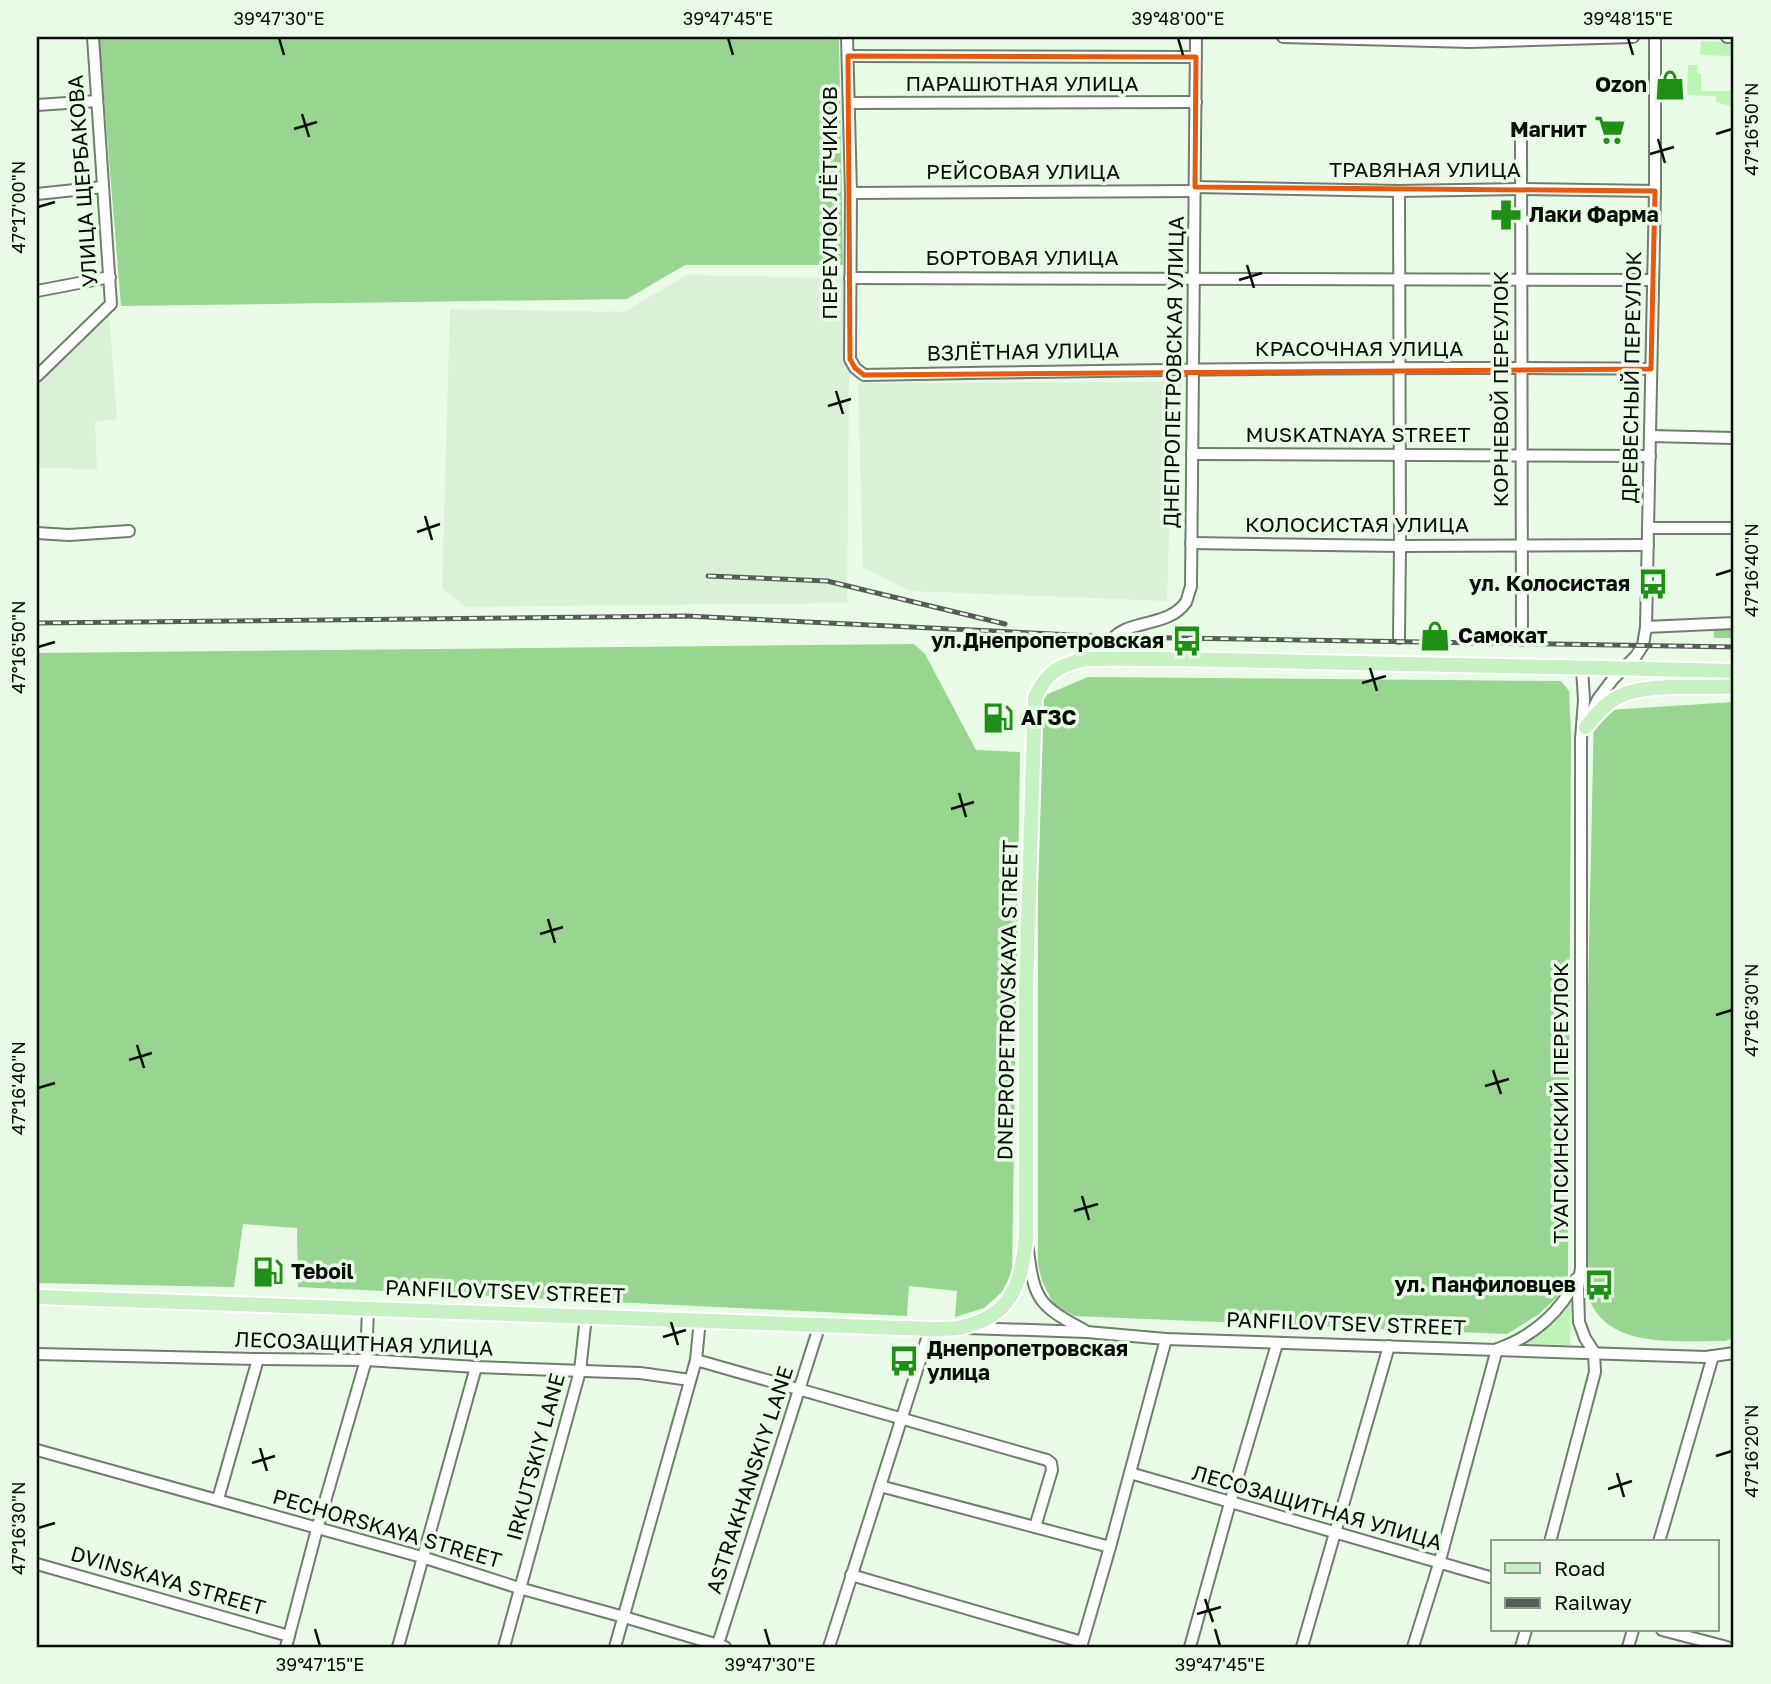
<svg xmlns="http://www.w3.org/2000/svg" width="1771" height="1684" font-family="'Golos Text',sans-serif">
<rect width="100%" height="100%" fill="#e9fbe7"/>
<g fill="#daf0d7">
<path d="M687,275L850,278L847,603L466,607L442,589L450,309L624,312Z"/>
<path d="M109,312L117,419L95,422L97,469L37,468V384Z"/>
<path d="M1182,382L1172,434L1167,601L911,591L863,568L858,383Z"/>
</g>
<g fill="#bdf5b6">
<path d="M1701,41L1734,42V56L1700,55Z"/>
<path d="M1688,65H1698L1697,73L1701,74V91H1734V107L1716,102V96L1687,95Z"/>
<path d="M1571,1303L1570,1345L1524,1344C1543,1333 1558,1321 1571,1303Z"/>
</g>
<g fill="#97d590">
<path d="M99,37H839L843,265H685L627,299L121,306Z"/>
<path d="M1713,620H1734V638H1714Z"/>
<path d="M914,644L925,654L976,750L1020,752L1012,1272L1002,1292L984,1308L955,1317L957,1291L909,1286L907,1316L298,1287L297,1228L243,1224L234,1287L37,1283V653Z"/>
<path d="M1088,677L1561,681L1569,691L1571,735L1568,1276L1557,1297L1539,1314L1507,1334L1075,1316L1054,1305L1042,1281L1038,1264V705L1048,694Z"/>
<path d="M1734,702V1338L1725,1341C1688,1340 1628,1348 1600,1317C1592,1308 1587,1295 1582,1284L1594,711Z"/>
</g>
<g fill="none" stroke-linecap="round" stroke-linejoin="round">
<g stroke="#6f7e6d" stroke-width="14">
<g id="minor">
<path d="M847,37L851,193L850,359L855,368L864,375C1127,370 1389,366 1651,369"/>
<path d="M1283,37L1470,42L1633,37"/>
<path d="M1727,37H1734"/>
<path d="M848,56L1196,57"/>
<path d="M849,103L1196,102"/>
<path d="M37,105L97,101"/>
<path d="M1521,138L1522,640"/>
<path d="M1195,187L1399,191L1520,189L1655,191"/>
<path d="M1399,191L1400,546L1399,638"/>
<path d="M851,193L1195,191"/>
<path d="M37,194L103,187"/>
<path d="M850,278L1653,280"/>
<path d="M37,291L110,277"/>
<path d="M37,376L111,304L93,37"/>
<path d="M1650,436L1734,438"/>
<path d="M1192,454L1650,456"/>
<path d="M1648,528H1734"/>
<path d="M37,533L69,535L129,531"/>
<path d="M1191,543L1400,546L1648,545"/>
<path d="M1646,627L1734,623"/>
<path d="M1105,659C1107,653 1107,648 1110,643C1123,618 1168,629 1186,602C1188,598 1189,591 1191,587L1196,37"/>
<path d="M1589,718L1598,699L1613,679L1636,656L1643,645L1646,627L1655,191V37"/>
<path d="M1028,1250C1034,1301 1040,1306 1084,1330"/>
<path d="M968,1328L1087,1332L1166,1339L1706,1357L1734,1353"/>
<path d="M1500,1348C1533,1336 1562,1311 1576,1279"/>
<path d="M37,1354L258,1359L366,1360L476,1367L640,1373L690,1380"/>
<path d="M696,1360L1047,1460L1051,1463L1052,1470L1035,1527"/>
<path d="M37,1450L422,1557L519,1588L624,1617L725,1647"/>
<path d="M1130,1473L1493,1578"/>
<path d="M880,1486L1110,1547"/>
<path d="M218,1499L258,1359"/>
<path d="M1550,1542L1595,1372L1594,1352L1585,1338L1579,1322L1578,1289L1581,1268V739L1584,700L1582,668"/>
<path d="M1659,1542L1713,1356"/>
<path d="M37,1564L289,1636"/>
<path d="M851,1575L1082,1642"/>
<path d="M1662,1630L1727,1647"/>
<path d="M286,1647L317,1529L366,1360L368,1309"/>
<path d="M398,1647L476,1367"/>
<path d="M504,1647L580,1371L586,1316"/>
<path d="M615,1647L696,1360L700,1320"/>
<path d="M717,1647L820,1324"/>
<path d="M829,1647L930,1329"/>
<path d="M1081,1647L1110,1547L1166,1339"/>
<path d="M1190,1647L1230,1503L1277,1344"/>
<path d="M1302,1647L1389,1346"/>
<path d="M1413,1647L1439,1564L1497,1349"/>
<path d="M1521,1647L1526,1630"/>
<path d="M1628,1647L1633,1630"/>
</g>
</g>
<g stroke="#fff" stroke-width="18">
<g id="major">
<path d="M1586,727C1595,716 1605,704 1618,697C1646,682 1702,689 1734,686"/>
<path d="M37,1297L930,1329C939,1329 949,1329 957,1328C1010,1319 1022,1285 1026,1237V987L1035,697C1048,671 1058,666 1085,659C1159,658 1234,660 1308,662C1450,664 1592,668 1734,671"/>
</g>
</g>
<use href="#minor" stroke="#fff" stroke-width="10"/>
<use href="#major" stroke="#c7f1c2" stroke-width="14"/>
<g stroke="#555e54" stroke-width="5">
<g id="rail">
<path d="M708,576L827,581L1005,624"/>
<path d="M37,623L686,616L1114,637L1734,647"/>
</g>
</g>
<use href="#rail" stroke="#e9fbe7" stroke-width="2.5" stroke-dasharray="8" stroke-linecap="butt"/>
</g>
<path fill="none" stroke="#e8590c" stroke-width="5" stroke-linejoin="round" d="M848,56L1196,57L1195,187L1655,191L1651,369L864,375L855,368L850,359Z"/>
<path fill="none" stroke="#080d07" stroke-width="2.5" d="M279,38L284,55M728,38L733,55M1178,38L1183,55M1628,38L1633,55M302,114L309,137M294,129L317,122M1716,134L1732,129M1658,139L1665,163M1650,154L1674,147M38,207L55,202M1247,265L1254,288M1239,280L1262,273M836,391L843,414M828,406L851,399M425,516L432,540M417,532L440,524M1716,575L1732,570M38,647L55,642M1370,668L1377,691M1362,683L1386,676M959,793L966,817M951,809L974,802M548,919L555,943M540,934L563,927M1716,1015L1732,1010M137,1045L144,1068M129,1060L152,1053M1493,1070L1501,1094M1485,1086L1509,1079M38,1088L55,1083M1082,1196L1089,1220M1074,1211L1098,1204M671,1322L678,1345M663,1337L686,1330M260,1448L267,1471M1716,1456L1732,1451M252,1463L275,1456M1617,1473L1624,1497M1608,1489L1632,1481M38,1528L55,1523M1205,1599L1213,1622M1197,1614L1221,1607M315,1629L320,1646M765,1629L770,1646M1215,1629L1220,1646"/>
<defs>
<g id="shop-bare" transform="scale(2.415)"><path d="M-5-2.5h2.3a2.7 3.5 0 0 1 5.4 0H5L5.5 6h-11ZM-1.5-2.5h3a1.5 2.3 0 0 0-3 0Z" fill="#1f8f16" stroke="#e9fbe7" stroke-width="2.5" paint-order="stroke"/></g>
<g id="supermarket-bare" transform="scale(2.415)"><path d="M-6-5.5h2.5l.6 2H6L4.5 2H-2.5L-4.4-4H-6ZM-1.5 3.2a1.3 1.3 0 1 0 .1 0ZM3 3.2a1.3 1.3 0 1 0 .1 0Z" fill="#1f8f16" stroke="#e9fbe7" stroke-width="2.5" paint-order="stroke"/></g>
<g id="pharmacy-bare" transform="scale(2.415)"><path d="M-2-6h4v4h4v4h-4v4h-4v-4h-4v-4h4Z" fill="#1f8f16" stroke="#e9fbe7" stroke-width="2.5" paint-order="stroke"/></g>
<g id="bus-bare" transform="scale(2.415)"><path d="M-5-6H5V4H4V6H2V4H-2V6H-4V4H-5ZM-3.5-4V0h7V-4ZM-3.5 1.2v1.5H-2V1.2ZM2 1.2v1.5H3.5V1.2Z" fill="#1f8f16" stroke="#e9fbe7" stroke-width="2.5" paint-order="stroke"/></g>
<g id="fuel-bare" transform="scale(2.415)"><path d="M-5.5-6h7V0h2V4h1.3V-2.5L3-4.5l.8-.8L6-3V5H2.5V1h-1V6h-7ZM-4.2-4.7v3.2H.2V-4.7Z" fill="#1f8f16" stroke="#e9fbe7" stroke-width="2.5" paint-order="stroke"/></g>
</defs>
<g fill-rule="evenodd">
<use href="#shop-bare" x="1670" y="85"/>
<use href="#supermarket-bare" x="1610" y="130"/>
<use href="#pharmacy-bare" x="1506" y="215"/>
<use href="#bus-bare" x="1653" y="584"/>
<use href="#shop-bare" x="1435" y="636"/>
<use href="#bus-bare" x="1187" y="641"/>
<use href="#fuel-bare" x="998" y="718"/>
<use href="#fuel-bare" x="268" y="1272"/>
<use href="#bus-bare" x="1599" y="1285"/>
<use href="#bus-bare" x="904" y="1361"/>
</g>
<g text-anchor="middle" stroke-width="7" stroke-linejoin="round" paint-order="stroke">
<g font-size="21" fill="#080d07" stroke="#e9fbe7">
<text x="1022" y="91">ПАРАШЮТНАЯ УЛИЦА</text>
<text x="1425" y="177">ТРАВЯНАЯ УЛИЦА</text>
<text x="1023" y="179">РЕЙСОВАЯ УЛИЦА</text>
<text transform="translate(83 181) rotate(-94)" y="7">УЛИЦА ЩЕРБАКОВА</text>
<text transform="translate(830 203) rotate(-90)" y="7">ПЕРЕУЛОК ЛЁТЧИКОВ</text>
<text x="1022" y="265">БОРТОВАЯ УЛИЦА</text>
<text x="1359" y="356">КРАСОЧНАЯ УЛИЦА</text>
<text transform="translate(1023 352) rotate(-1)" y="7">ВЗЛЁТНАЯ УЛИЦА</text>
<text transform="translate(1174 372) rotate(-89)" y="7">ДНЕПРОПЕТРОВСКАЯ УЛИЦА</text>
<text transform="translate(1632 377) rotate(-89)" y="7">ДРЕВЕСНЫЙ ПЕРЕУЛОК</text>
<text transform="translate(1501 389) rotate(-90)" y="7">КОРНЕВОЙ ПЕРЕУЛОК</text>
<text x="1358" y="442">MUSKATNAYA STREET</text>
<text x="1357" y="532">КОЛОСИСТАЯ УЛИЦА</text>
<text transform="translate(1008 1000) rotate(-89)" y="7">DNEPROPETROVSKAYA STREET</text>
<text transform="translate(1561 1103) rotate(-90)" y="7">ТУАПСИНСКИЙ ПЕРЕУЛОК</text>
<text transform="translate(505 1292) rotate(2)" y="7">PANFILOVTSEV STREET</text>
<text transform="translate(1346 1324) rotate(2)" y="7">PANFILOVTSEV STREET</text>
<text transform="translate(364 1344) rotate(2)" y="7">ЛЕСОЗАЩИТНАЯ УЛИЦА</text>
<text transform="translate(536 1457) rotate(-75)" y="7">IRKUTSKIY LANE</text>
<text transform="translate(750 1480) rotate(-72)" y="7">ASTRAKHANSKIY LANE</text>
<text transform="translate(1317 1508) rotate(16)" y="7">ЛЕСОЗАЩИТНАЯ УЛИЦА</text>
<text transform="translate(387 1529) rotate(16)" y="7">PECHORSKAYA STREET</text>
<text transform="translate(168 1581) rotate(16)" y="7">DVINSKAYA STREET</text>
</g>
<g font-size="21" font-weight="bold" fill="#080d07" stroke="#e9fbe7" text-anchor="end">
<text x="1647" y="92">Ozon</text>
<text x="1587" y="137">Магнит</text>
<text x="1529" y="222" text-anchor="start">Лаки Фарма</text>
<text x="1630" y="591">ул. Колосистая</text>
<text x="1458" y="643" text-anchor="start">Самокат</text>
<text x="1164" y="648">ул.Днепропетровская</text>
<text x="1021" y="725" text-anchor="start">АГЗС</text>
<text x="291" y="1279" text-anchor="start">Teboil</text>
<text x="1576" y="1292">ул. Панфиловцев</text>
<text x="927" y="1356" text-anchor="start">Днепропетровская<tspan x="927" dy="24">улица</tspan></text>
</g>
</g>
<rect width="1771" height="1684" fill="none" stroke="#e9fbe7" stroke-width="77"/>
<rect x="1491" y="1540" width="228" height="91" fill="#e9fbe7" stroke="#8f9c8d" stroke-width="2"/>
<rect x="1505" y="1563" width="35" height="10" fill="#c7f1c2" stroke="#8f9c8d" stroke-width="2"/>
<text x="1554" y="1576" font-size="21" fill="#080d07">Road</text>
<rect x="1505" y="1598" width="35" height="10" fill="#555e54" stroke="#8f9c8d" stroke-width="2"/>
<text x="1554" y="1610" font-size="21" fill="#080d07">Railway</text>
<rect x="38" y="38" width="1694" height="1608" fill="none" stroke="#080d07" stroke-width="2.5"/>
<g font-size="18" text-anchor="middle" fill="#080d07">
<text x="279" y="25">39°47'30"E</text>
<text x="728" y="25">39°47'45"E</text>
<text x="1178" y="25">39°48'00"E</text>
<text x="1628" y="25">39°48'15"E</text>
<text transform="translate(1752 129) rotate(-90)" y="6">47°16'50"N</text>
<text transform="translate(19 207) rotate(-90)" y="6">47°17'00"N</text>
<text transform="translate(1752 570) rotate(-90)" y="6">47°16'40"N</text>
<text transform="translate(19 647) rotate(-90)" y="6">47°16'50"N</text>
<text transform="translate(1752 1010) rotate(-90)" y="6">47°16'30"N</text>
<text transform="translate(19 1088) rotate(-90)" y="6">47°16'40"N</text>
<text transform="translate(1752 1451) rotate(-90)" y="6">47°16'20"N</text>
<text transform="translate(19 1528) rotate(-90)" y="6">47°16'30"N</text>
<text x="320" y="1671">39°47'15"E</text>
<text x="770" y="1671">39°47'30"E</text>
<text x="1220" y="1671">39°47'45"E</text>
</g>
</svg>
